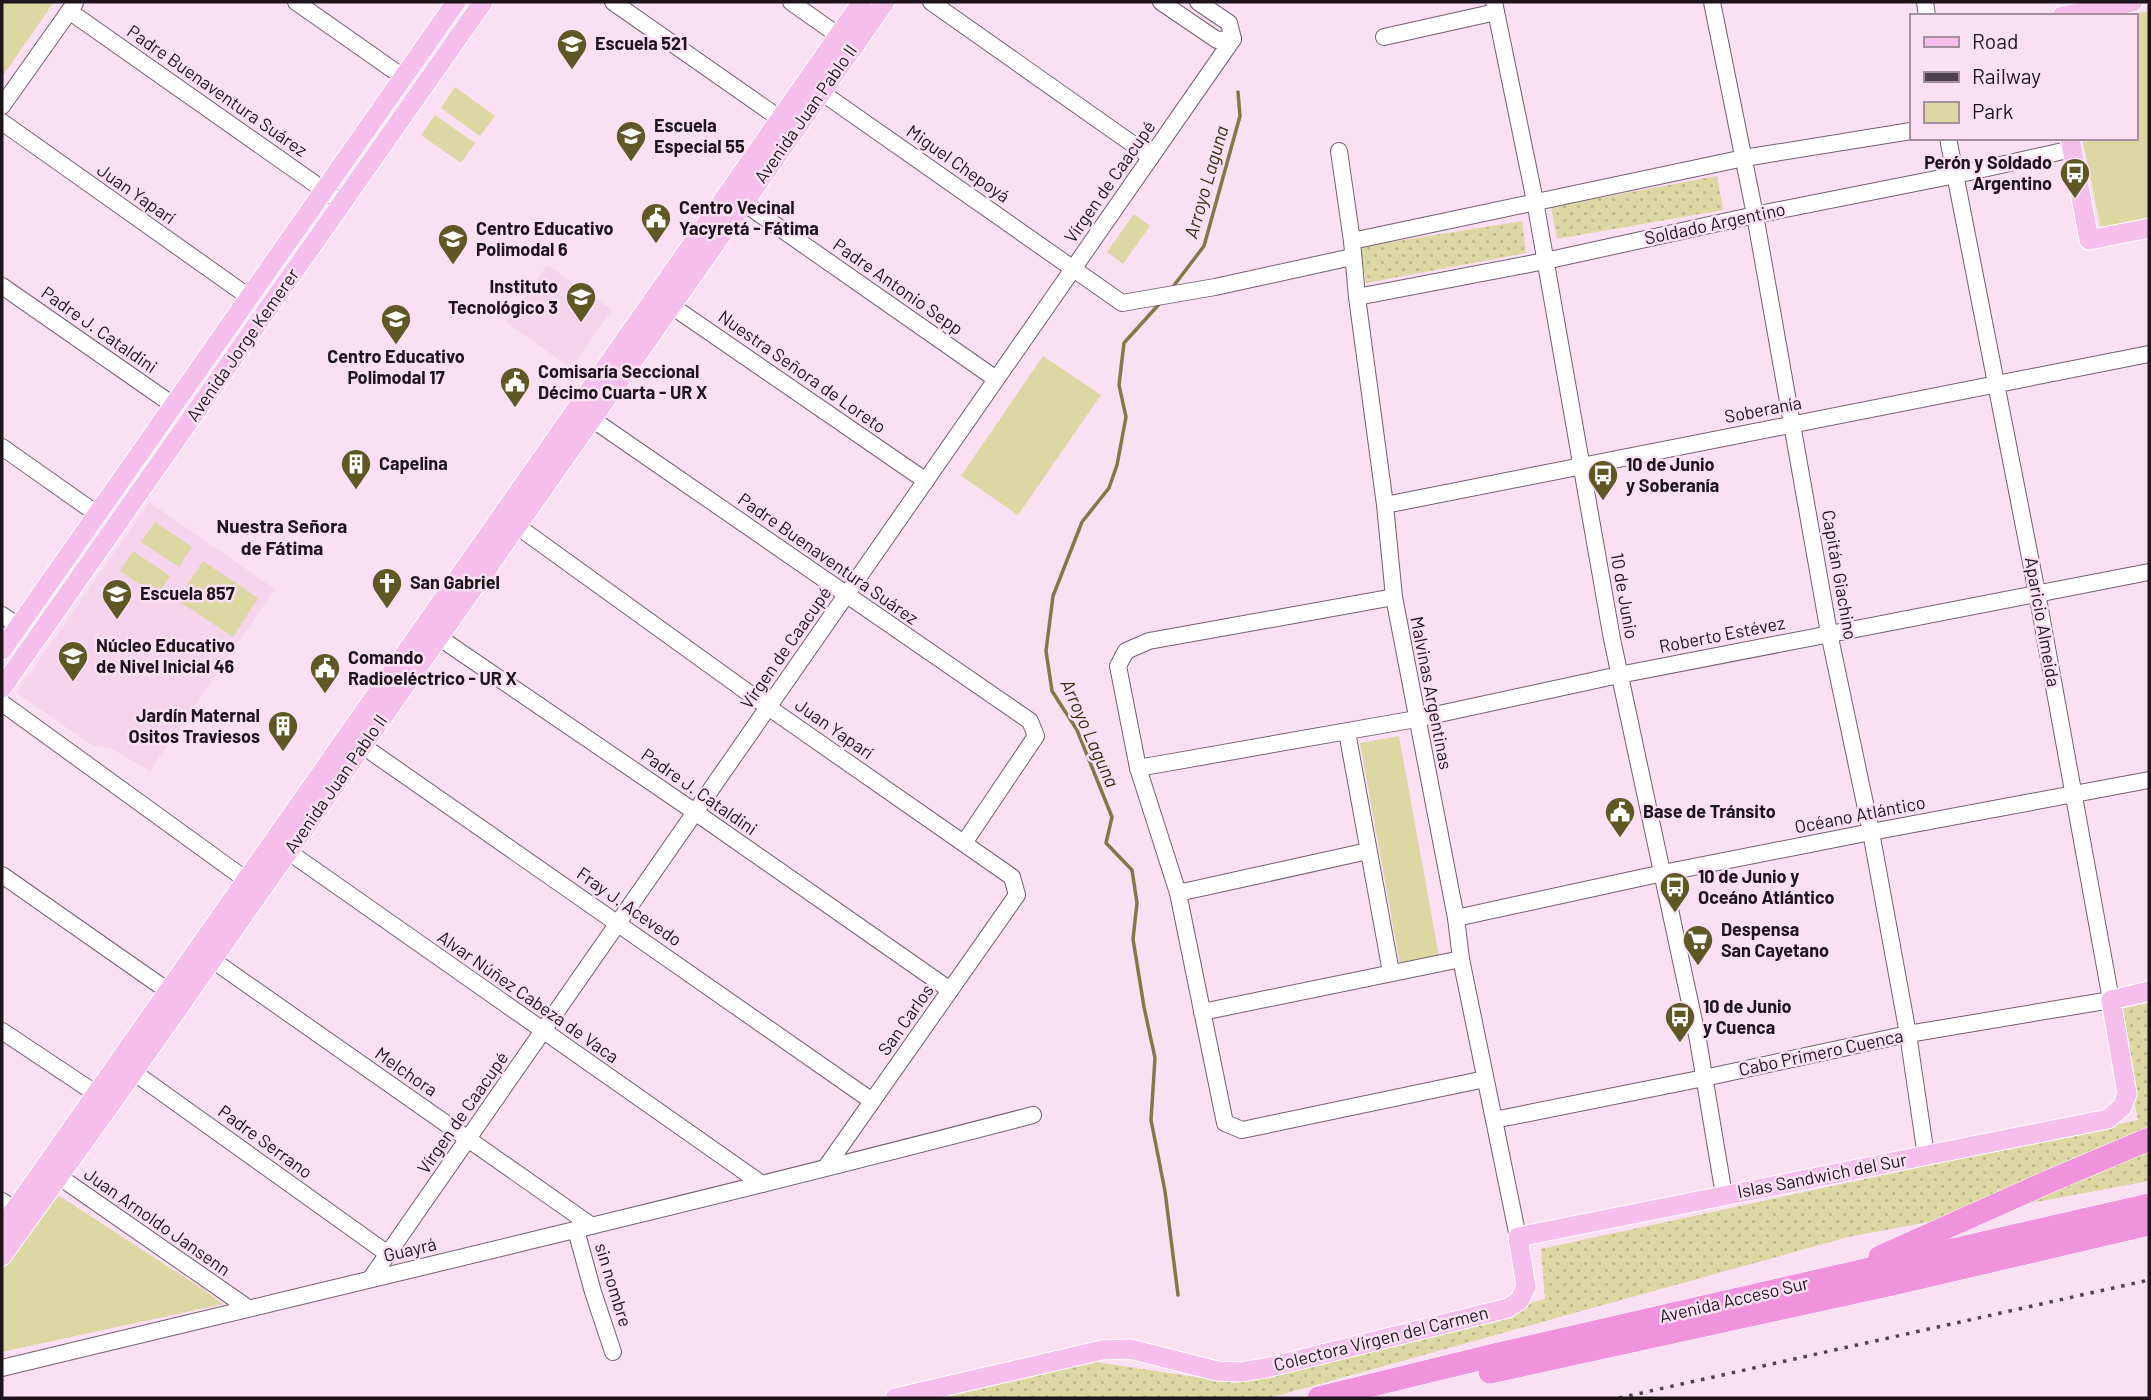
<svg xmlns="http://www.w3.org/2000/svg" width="2151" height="1400" font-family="Barlow,sans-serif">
<defs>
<pattern id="grass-dots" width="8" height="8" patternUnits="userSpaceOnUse" patternTransform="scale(1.75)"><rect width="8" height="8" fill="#ddd7a3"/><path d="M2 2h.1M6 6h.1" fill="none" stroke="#bdb88c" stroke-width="1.8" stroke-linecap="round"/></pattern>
</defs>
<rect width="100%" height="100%" fill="#fbe0f4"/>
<g fill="#f6d4ed">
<path d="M547,265L612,310L571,368L506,322Z"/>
<path d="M149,502L275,589L150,771L112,749L92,745L16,693Z"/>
</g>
<g fill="url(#grass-dots)">
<path d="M1717,176L1723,210L1557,239L1551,207Z"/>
<path d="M1522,221L1526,253L1366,283L1360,247Z"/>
<path d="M2149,1003V1181L1848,1237L1269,1398H929L1083,1360L1235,1383L1545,1299L1541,1249L2138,1120L2116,1010Z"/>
</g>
<g fill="#ddd7a3">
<path d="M2,2H54L2,77Z"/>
<path d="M2149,11V219L2101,229L2082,138H2135V16H2127Z"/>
<path d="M455,87L495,116L480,136L441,108Z"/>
<path d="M435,115L475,143L461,163L421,135Z"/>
<path d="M1134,214L1150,226L1123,264L1107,252Z"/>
<path d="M1043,356L1101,395L1018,515L961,476Z"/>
<path d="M155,522L192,547L179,567L141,542Z"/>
<path d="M133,551L170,576L157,596L120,571Z"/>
<path d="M203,561L258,598L233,637L177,600Z"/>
<path d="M1399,736L1439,956L1400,964L1360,743Z"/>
<path d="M58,1195L201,1288L223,1304L2,1352V1270Z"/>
</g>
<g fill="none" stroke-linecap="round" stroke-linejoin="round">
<g stroke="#837948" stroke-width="3.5">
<path d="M1172,288L1204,246L1240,116L1238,92"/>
<path d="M1161,302L1124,343L1119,385L1126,417L1117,465L1109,488L1082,522L1053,596L1046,651L1052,691L1077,730L1112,817L1106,843L1132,870L1137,903L1133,939L1144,1007L1155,1058L1151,1120L1165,1191L1178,1295"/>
</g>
<g stroke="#755e70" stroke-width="18">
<g id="minor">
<path d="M296,2L403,77"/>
<path d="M613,2L789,125"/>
<path d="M791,2L839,36"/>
<path d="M931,2L1151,157"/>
<path d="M1161,2L1217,40L1233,39"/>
<path d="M1198,2L1229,23L1233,39"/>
<path d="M1494,2L1535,201L1612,639L1698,1040L1724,1195"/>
<path d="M1712,2L1755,215L1829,633L1871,832L1908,1034L1926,1156"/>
<path d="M1925,2L1927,16"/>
<path d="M69,11L342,203"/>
<path d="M1384,37L1496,12"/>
<path d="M821,92L1122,303L1215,287L1352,257"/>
<path d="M2,106L75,3"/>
<path d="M2,122L249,297"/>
<path d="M1339,151L1352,241L1357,297L1385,505L1394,597L1456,918L1461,959L1518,1237"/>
<path d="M744,203L996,379"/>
<path d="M1352,241L1744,158L1911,131"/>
<path d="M2,286L173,405"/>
<path d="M1357,297L1545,261L1755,215L1956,175L2072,149"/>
<path d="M663,300L926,481"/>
<path d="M592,419L1030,721L1036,736L964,843"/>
<path d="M2,447L97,514"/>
<path d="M1385,505L2149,354"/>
<path d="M517,526L768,707L1012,877L1017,895L826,1167"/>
<path d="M1394,597L1149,641L1126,651L1118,666L1138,768L1178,893L1225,1123L1242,1130L1485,1079"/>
<path d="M2,615L18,626"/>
<path d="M431,632L695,812L950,990"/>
<path d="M2,703L256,887"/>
<path d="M1347,732L1391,972"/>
<path d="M363,746L872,1101"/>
<path d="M1138,768L1416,719L1619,675L2149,572"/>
<path d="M279,845L762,1184"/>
<path d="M2,875L178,998"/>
<path d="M1178,893L1368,851"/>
<path d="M1456,918L1663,873L1871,832L2149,780"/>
<path d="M204,954L592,1226"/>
<path d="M1202,1012L1461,959"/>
<path d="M2,1031L104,1099"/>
<path d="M125,1066L388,1254"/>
<path d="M1494,1120L1704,1078L1908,1034L2111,1000L2037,593L1948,138"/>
<path d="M51,1171L248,1308"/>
<path d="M2,1201L15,1210"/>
<path d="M576,1230L593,1292L613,1352"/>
<path d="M371,1278L1233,39"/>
<path d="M2,1368C346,1285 691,1204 1033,1115"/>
</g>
</g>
<g stroke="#fff" stroke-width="21">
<g id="major">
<path d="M2062,16L2133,2"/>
<path d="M2070,138L2089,240L2149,228"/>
<path d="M2,650L456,2"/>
<path d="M2,688L483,2"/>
<path d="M2,1228L862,2"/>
<path d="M2,1256L111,1104L885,2"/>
<path d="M895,1398L1102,1350L1130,1349L1217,1371L1241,1372L1266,1368L1508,1308L1519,1301L1526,1287L1518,1237L2108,1119L2122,1107L2127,1094L2111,1000L2149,991"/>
</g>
</g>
<g stroke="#fff" stroke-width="24">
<g id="highway">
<path d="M1880,1257L2050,1181L2149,1139"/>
<path d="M1490,1372L1901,1282L2149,1224"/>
<path d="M1319,1398L1499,1354L2149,1205"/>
</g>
</g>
<use href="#minor" stroke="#fff" stroke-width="16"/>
<use href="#major" stroke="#f5beeb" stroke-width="19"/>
<use href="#highway" stroke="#ef93dd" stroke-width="23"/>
<path stroke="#50424c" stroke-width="3.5" stroke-dasharray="3.5 7" stroke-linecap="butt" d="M1619,1398L2149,1280"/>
</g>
<defs>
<g id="school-pin" transform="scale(1.575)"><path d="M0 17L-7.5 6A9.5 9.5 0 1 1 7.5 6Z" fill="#5f5824" stroke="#fbe0f4"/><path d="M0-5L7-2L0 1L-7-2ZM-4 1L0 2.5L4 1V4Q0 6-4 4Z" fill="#fff"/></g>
<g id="bus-pin" transform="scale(1.575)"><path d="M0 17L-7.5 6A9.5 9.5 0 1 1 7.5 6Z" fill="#5f5824" stroke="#fbe0f4"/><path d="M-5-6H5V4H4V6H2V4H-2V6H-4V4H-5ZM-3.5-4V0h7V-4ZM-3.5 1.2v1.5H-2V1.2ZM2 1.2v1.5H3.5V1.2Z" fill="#fff"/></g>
<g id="civic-pin" transform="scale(1.575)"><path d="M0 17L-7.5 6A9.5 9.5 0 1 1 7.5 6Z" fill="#5f5824" stroke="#fbe0f4"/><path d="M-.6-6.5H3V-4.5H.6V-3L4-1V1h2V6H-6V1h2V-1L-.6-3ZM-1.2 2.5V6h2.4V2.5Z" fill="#fff"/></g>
<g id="building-pin" transform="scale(1.575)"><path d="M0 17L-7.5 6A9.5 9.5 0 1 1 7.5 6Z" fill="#5f5824" stroke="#fbe0f4"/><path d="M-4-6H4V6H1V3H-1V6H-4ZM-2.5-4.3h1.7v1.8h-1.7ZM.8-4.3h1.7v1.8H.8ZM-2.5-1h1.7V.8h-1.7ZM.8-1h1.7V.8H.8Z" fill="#fff"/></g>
<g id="church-pin" transform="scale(1.575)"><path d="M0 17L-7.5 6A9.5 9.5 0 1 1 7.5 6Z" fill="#5f5824" stroke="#fbe0f4"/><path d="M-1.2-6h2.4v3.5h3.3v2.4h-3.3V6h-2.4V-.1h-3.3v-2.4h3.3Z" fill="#fff"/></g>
<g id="supermarket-pin" transform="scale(1.575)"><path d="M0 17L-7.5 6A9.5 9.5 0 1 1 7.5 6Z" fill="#5f5824" stroke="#fbe0f4"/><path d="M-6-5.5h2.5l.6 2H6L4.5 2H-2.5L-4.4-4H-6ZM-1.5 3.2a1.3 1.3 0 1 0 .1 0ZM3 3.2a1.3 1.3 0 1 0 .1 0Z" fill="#fff"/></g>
</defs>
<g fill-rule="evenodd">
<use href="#school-pin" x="572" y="44"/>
<use href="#school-pin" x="631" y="136"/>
<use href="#bus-pin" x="2075" y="173"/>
<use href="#civic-pin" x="656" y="218"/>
<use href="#school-pin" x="453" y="239"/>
<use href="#school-pin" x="581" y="297"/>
<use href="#school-pin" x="396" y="319"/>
<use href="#civic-pin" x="515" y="382"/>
<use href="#building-pin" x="356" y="464"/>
<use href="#bus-pin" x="1603" y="475"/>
<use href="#church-pin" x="387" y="583"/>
<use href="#school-pin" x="117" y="594"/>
<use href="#school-pin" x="73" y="656"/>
<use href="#civic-pin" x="325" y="668"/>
<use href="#building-pin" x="283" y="726"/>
<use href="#civic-pin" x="1620" y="812"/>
<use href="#bus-pin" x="1675" y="887"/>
<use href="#supermarket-pin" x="1698" y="940"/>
<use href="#bus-pin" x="1680" y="1017"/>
</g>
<g text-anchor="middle" stroke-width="5" stroke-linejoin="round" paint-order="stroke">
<g font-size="18" font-weight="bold" fill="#1e151c" stroke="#fbe0f4" text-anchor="start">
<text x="595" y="50">Escuela 521</text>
<text x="654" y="132">Escuela<tspan x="654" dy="21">Especial 55</tspan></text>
<text x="2052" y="169" text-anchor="end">Perón y Soldado<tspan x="2052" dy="21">Argentino</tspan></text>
<text x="679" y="214">Centro Vecinal<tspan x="679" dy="21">Yacyretá - Fátima</tspan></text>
<text x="476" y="235">Centro Educativo<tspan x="476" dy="21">Polimodal 6</tspan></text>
<text x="558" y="293" text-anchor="end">Instituto<tspan x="558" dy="21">Tecnológico 3</tspan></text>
<text x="396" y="363" text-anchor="middle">Centro Educativo<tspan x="396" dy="21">Polimodal 17</tspan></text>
<text x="538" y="378">Comisaría Seccional<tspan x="538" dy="21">Décimo Cuarta - UR X</tspan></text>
<text x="379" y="470">Capelina</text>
<text x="1626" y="471">10 de Junio<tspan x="1626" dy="21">y Soberanía</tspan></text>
<text x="410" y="589">San Gabriel</text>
<text x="140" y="600">Escuela 857</text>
<text x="96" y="652">Núcleo Educativo<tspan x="96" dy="21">de Nivel Inicial 46</tspan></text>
<text x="348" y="664">Comando<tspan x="348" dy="21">Radioeléctrico - UR X</tspan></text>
<text x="260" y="722" text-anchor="end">Jardín Maternal<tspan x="260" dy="21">Ositos Traviesos</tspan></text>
<text x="1643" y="818">Base de Tránsito</text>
<text x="1698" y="883">10 de Junio y<tspan x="1698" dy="21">Oceáno Atlántico</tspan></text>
<text x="1721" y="936">Despensa<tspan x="1721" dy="21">San Cayetano</tspan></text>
<text x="1703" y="1013">10 de Junio<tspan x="1703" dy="21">y Cuenca</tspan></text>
</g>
<g font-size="18" fill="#1e151c" stroke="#fbe0f4">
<text transform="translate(217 91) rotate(35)" y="6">Padre Buenaventura Suárez</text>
<text transform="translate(806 114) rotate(-55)" y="6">Avenida Juan Pablo II</text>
<text transform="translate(958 164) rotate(35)" y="6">Miguel Chepoyá</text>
<text transform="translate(1110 182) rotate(-55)" y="6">Vírgen de Caacupé</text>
<text transform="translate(136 194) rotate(35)" y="6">Juan Yaparí</text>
<text transform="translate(1715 224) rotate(-12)" y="6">Soldado Argentino</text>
<text transform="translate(898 287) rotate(35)" y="6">Padre Antonio Sepp</text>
<text transform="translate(99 330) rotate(35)" y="6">Padre J. Cataldini</text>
<text transform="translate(243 345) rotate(-55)" y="6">Avenida Jorge Kemerer</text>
<text transform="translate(802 372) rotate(35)" y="6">Nuestra Señora de Loreto</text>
<text transform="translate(1763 410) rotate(-11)" y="6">Soberanía</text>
<text transform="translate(828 559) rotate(35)" y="6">Padre Buenaventura Suárez</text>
<text transform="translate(1839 575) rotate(80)" y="6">Capitán Giachino</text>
<text transform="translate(1624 596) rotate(80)" y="6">10 de Junio</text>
<text transform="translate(2042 622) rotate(80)" y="6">Aparicio Almeida</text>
<text transform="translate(1722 635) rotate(-11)" y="6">Roberto Estévez</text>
<text transform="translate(786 648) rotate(-55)" y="6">Vírgen de Caacupé</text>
<text transform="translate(1431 693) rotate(79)" y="6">Malvinas Argentinas</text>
<text transform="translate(834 729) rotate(35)" y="6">Juan Yaparí</text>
<text transform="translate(336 784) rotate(-55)" y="6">Avenida Juan Pablo II</text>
<text transform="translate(699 792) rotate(35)" y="6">Padre J. Cataldini</text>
<text transform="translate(1860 815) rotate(-11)" y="6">Océano Atlántico</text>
<text transform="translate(629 907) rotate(35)" y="6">Fray J. Acevedo</text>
<text transform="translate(528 997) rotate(35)" y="6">Alvar Núñez Cabeza de Vaca</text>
<text transform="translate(906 1020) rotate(-55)" y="6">San Carlos</text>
<text transform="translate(1821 1053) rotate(-12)" y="6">Cabo Primero Cuenca</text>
<text transform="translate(406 1072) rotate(35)" y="6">Melchora</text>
<text transform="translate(463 1113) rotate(-55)" y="6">Vírgen de Caacupé</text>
<text transform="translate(265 1142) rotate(36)" y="6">Padre Serrano</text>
<text transform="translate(1822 1176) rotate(-11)" y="6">Islas Sandwich del Sur</text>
<text transform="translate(157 1222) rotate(35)" y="6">Juan Arnoldo Jansenn</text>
<text transform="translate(410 1250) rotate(-13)" y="6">Guayrá</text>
<text transform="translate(613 1285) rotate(73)" y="6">sin nombre</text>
<text transform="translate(1734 1300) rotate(-13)" y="6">Avenida Acceso Sur</text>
<text transform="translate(1381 1339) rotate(-14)" y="6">Colectora Vírgen del Carmen</text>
</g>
<g font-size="19" font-style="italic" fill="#332f0e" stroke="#fbe0f4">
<text transform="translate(1206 182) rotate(-74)" y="7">Arroyo Laguna</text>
<text transform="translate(1090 733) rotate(66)" y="7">Arroyo Laguna</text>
</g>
<g font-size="19" font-weight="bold" fill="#1e151c" stroke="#fbe0f4">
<text x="282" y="533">Nuestra Señora<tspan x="282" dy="22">de Fátima</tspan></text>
</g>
</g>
<rect width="2151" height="1400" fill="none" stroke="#1e151c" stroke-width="7"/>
<rect x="1910" y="14" width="228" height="126" fill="#fbe0f4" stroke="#a38f9e" stroke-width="2"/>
<rect x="1924" y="37" width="35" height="10" fill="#f5beeb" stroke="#a38f9e" stroke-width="2"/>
<text x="1972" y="49" font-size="21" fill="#1e151c">Road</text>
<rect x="1924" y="72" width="35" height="10" fill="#50424c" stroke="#a38f9e" stroke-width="2"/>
<text x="1972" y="84" font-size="21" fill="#1e151c">Railway</text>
<rect x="1924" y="102" width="35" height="21" fill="#ddd7a3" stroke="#a38f9e" stroke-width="2"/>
<text x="1972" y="119" font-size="21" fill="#1e151c">Park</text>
</svg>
